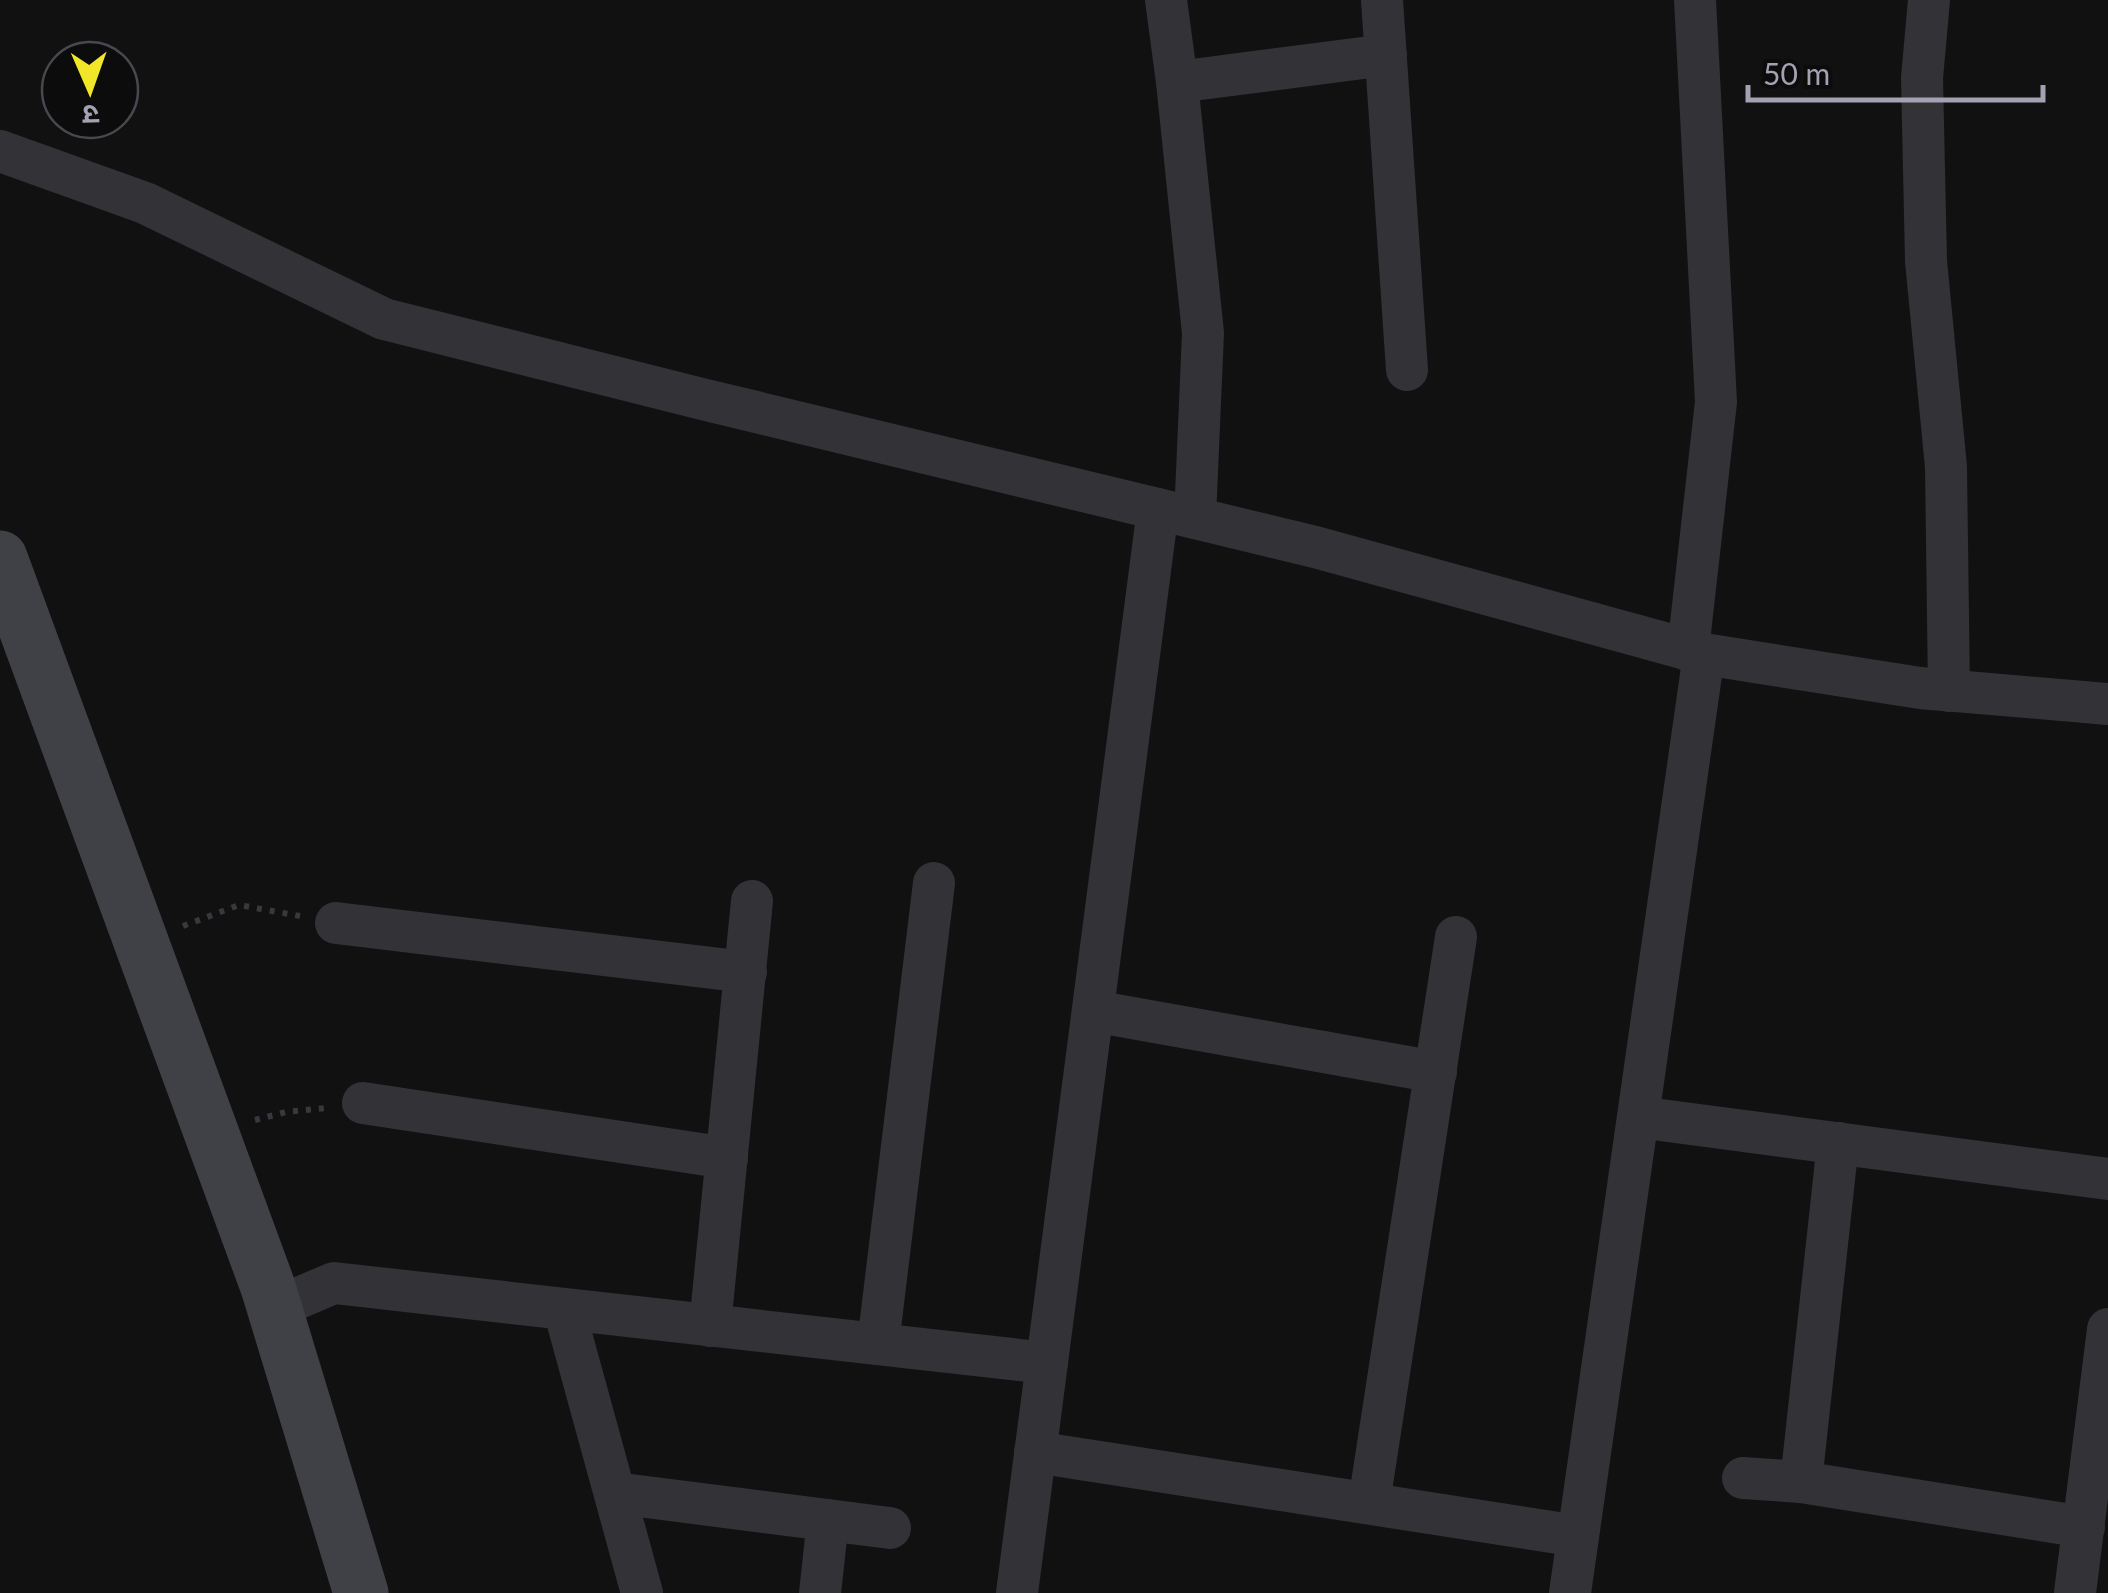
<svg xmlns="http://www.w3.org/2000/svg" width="2108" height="1593" font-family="Lato,'Noto Sans Devanagari',sans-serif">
<rect width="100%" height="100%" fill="#111112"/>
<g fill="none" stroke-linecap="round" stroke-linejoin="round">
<g stroke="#38383e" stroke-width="6" stroke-dasharray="5 8" stroke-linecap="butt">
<path d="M183,926L239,905L300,916"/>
<path d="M255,1120L286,1112L327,1108"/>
</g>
<g stroke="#323237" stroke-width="42">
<path d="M1166,0L1177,82L1203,333L1195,518"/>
<path d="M1382,0L1407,370"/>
<path d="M1929,0L1922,78L1926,261L1946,467L1949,691"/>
<path d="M1177,82L1386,55"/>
<path d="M0,151L145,203L384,319L702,399L1315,547L1704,654L1920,688L2108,704"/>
<path d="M1688,650L1716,402L1695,0"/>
<path d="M336,923L746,972"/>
<path d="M1093,1011L1436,1072"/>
<path d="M363,1103L727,1158"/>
<path d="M1638,1117L2108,1179"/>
<path d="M275,1308L334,1283L1047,1363"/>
<path d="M564,1309L642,1593"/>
<path d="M710,1326L752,901"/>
<path d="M878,1344L934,883"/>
<path d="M1035,1452L1578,1536"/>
<path d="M1743,1478L1801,1482L2084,1527"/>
<path d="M1801,1482L1838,1143"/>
<path d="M615,1493L890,1528"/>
<path d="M1369,1503L1456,937"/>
<path d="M820,1593L828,1520"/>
<path d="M1017,1593L1158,509"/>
<path d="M1570,1593L1704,654"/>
<path d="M2075,1593L2108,1329"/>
</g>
<path stroke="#404047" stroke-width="55" d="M0,558L268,1287L361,1593"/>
</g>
<g transform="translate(90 90) rotate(178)"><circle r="48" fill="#0c0c0d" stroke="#48484f" stroke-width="2.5"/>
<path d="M0-8L18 38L0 25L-18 38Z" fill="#f2e629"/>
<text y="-15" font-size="28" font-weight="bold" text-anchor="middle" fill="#a2a2b3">उ</text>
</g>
<path d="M1748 85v15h295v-15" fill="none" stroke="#a2a2b3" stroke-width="5"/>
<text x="1763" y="85" font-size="30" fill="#a2a2b3" stroke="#0c0c0d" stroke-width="8" paint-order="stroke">50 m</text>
</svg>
